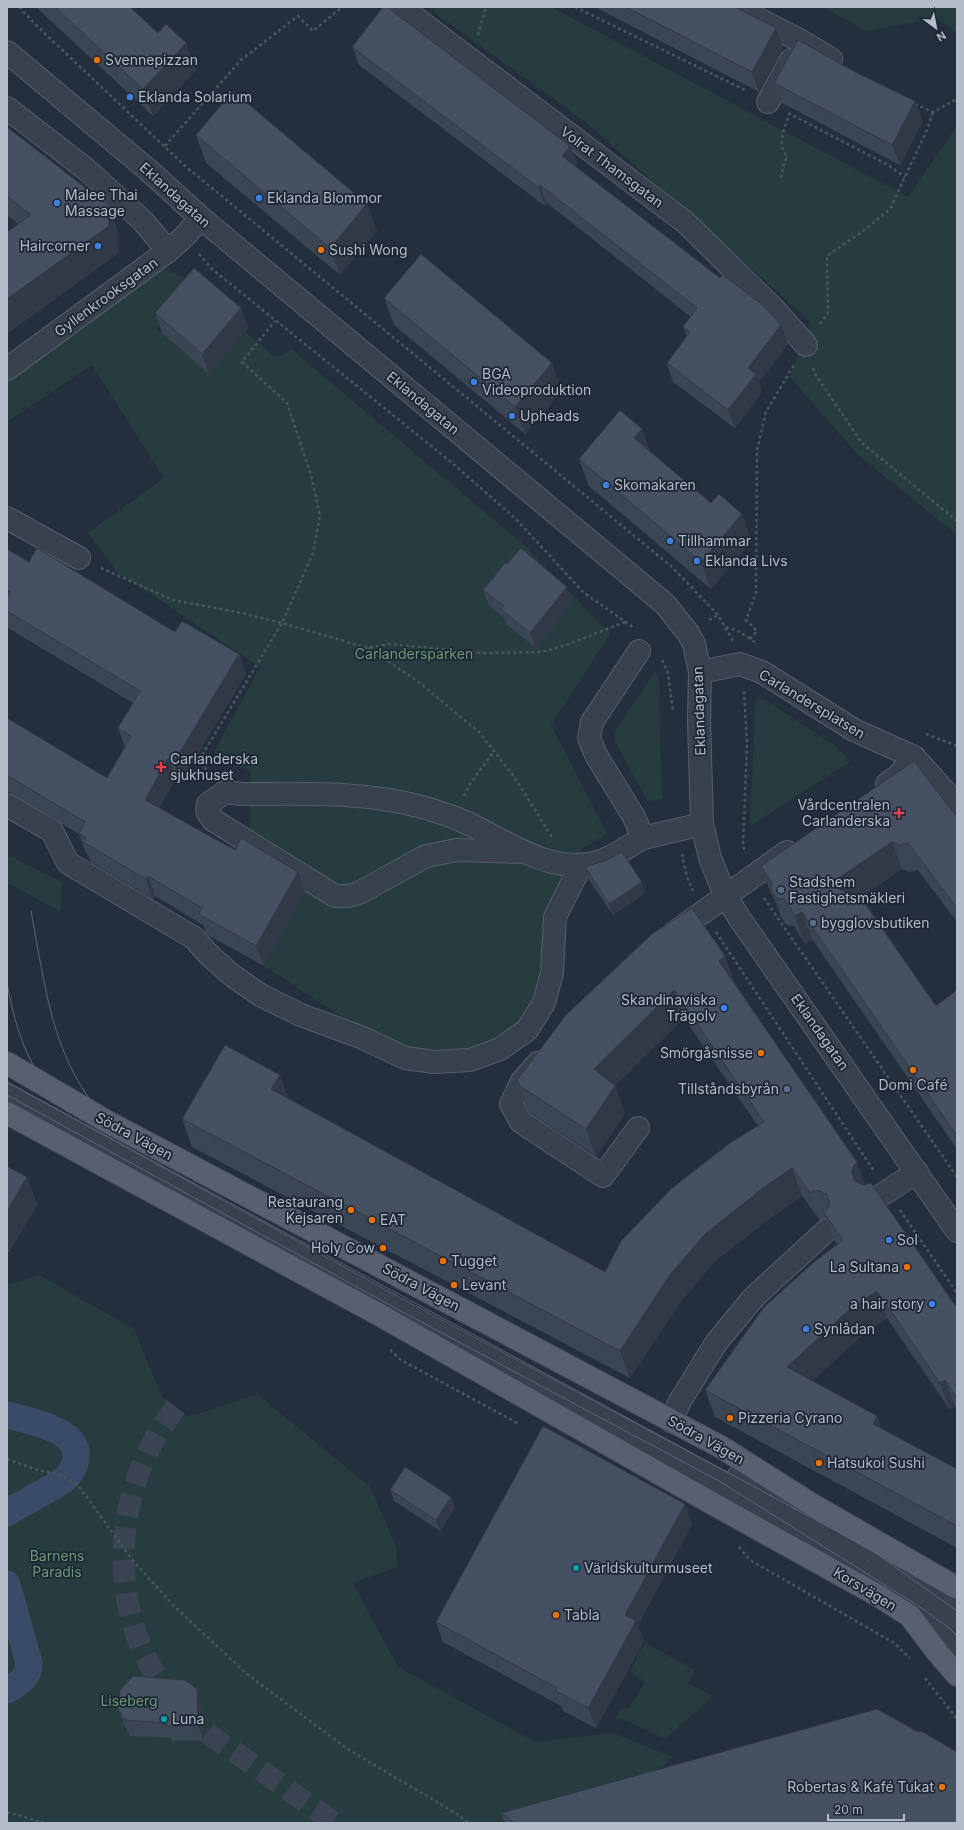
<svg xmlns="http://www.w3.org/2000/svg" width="964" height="1830" font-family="Inter,sans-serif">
<rect width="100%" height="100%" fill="#242f3e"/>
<g fill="#263c3f">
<path d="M429,7H551L908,197L957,126V535L857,454L790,377L810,321L587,123L438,15Z"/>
<path d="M823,7H957V33L938,18L866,31Z"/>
<path d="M164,269L195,282L156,328L209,373L245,332L274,356H281L291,349L524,545L610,634L551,725L607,834L581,849L544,1003L500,1049L405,1058L264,966L306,890L249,858L251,772L214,752L260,667L117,572L88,533L164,478L92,365L7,422V377Z"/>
<path d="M655,672L659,679L662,799L648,801L614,740L615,731Z"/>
<path d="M758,697L767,701L835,746L851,761L750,826L755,706Z"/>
<path d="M7,854L62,882L60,912L7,882Z"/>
<path d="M39,1275L134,1329L162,1397L189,1417L257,1394L370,1487L397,1548V1567L353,1583L398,1667L535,1742L613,1733L673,1757L654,1774L545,1823H7V1285Z"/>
<path d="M645,1643L695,1670L688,1683L713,1696L665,1739L624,1719L615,1720L621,1709L629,1708L645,1682L630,1671Z"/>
</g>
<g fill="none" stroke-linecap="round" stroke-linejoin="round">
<g stroke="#394c67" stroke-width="27">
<path d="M7,1415C28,1421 80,1429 76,1458C75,1466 71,1473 65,1479C47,1492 25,1501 7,1513"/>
<path d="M7,1584L29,1663C29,1678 19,1683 7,1690"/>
</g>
<path stroke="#3a4453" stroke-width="22" stroke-dasharray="22 11" stroke-linecap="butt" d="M176,1407C120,1478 107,1576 146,1658C158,1683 180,1707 200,1726C213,1739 231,1749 246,1760C276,1781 305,1802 335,1823"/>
<g stroke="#565f6c" stroke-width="24">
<g id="minor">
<path d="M401,7L685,222L773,308L806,345"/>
<path d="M735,7L801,41L831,59"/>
<path d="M7,52L147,169L201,218L665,604L688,633L694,644L700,672L699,720L702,824L710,858L725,895L740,919L957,1231"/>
<path d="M768,102L791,60"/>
<path d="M7,108L87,170L143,221L168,251"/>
<path d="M7,369L168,251L184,237L201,218"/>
<path d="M7,518L79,558"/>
<path d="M639,651L592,722L589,738L596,755L634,817L643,838L702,824"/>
<path d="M700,672L740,664L762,672L854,730L914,757L898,776L887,784"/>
<path d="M914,757L957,805"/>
<path d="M7,805L52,831L68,863L194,938L209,955L233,976L262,996L301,1015L363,1038L405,1058L435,1062L470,1060L500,1049L527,1030L544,1003L552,973L555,917L581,865"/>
<path d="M524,852L457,850L426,856L359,893L348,896H335L213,820L207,811L208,804L225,792L242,794C303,794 363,791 422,807C436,811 452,816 465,822C507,841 552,877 601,861C615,856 630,845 643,838"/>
<path d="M674,933L787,852"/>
<path d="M538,1063L522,1081L511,1104L521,1122L603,1176L638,1128"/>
<path d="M7,1095L399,1310L719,1481L917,1605L948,1627L957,1636"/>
<path d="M874,1200L917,1172"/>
<path d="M671,1421L680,1401L716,1343L754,1297L827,1230"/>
<path d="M738,1477L873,1551L957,1611"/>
<path d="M929,1630L942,1640L957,1657"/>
</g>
</g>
<g stroke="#414a57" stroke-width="24">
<g id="major">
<path d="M7,1063L106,1121L721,1447L811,1504L957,1588"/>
<path d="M7,1113L378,1314L708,1501L879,1596L910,1616L938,1653L957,1675"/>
</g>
</g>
<g stroke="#44595c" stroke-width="2.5" stroke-dasharray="3 3" stroke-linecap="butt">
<path d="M19,7L38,27L184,165L672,567L718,615L733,641"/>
<path d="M575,7L747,91"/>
<path d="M478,35L486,7"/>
<path d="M915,104L933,112L957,99"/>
<path d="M788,113L888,165L905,177"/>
<path d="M165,146L241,60L298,16L313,31L342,7"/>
<path d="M781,178L783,167L787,156C776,144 785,130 788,117"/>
<path d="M199,254L212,269L451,462L516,519L583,592L634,628"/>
<path d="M820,324L828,313L827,256L862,232L890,209L927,130L933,112"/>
<path d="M813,368L815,374L862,443L957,521"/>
<path d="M101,568L173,600L237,612L282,623L368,648L389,644L483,653L542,652L566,645L625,622"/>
<path d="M709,620L718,615"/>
<path d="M726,627L738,631L755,642"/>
<path d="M750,639L757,631L746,620L756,593L757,450L766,412L794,365"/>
<path d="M368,648L416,680L479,732L513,775L552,837"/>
<path d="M662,660L668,673L673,711"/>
<path d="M744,691L747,743L743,844L745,853"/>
<path d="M926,734L957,746"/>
<path d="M210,774L199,760L282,623L313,553L320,516L311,475L287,403L242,362L275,321"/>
<path d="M464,796L468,787L494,751"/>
<path d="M682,854L687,877L693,891"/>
<path d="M764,898L957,1177"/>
<path d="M716,932L874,1171"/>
<path d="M900,1210L957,1293"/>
<path d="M390,1350L401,1360L519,1424"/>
<path d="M7,1459L37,1470L57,1474L78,1485L130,1557L173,1605L247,1674L349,1750L457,1814L468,1823"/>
<path d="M739,1547L750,1560L894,1643L910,1658"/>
<path d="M925,1678L957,1719"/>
<path d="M7,1812L44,1823"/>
</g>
<use href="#minor" stroke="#38414e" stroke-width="22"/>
<use href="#major" stroke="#56606e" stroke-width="22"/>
<g stroke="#5a6575" stroke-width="1">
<path d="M31,911C49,1007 54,1077 132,1146"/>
<path d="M7,983C13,1015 21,1047 39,1075C47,1089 58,1101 69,1113"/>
<path d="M7,1082L873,1551L957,1611"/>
<path d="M7,1095L399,1310L719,1481L917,1605L948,1627L957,1636"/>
</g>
</g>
<g fill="#3b4654">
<path d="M36,7H130L196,70L153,116Z"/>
<path d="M595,7H735L776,28L783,48L759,92Z"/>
<path d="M352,47L570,146L577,164L575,166L788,344L759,382L762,392L735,428L673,382L667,363L687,337L683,327L691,317L547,203L545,206L359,65Z"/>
<path d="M857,73L923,121L900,165L782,103L774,83Z"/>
<path d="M7,127L119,234V253L18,224L7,215Z"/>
<path d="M196,135L377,231L340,275L206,163Z"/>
<path d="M384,298L562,391L525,434L394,325Z"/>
<path d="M241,308L248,328L209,374L162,333L155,313Z"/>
<path d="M651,452L711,503L752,541L711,589L589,486L579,459Z"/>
<path d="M7,549L29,562L175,632L239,654L246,674L181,782L176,778L159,808L235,850L298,872L305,892L264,966L208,935L206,933L203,925L155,896L153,899L91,862L88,855L86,853L79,834L7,791V718L107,778L125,747L118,728L133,703L8,628L7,624Z"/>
<path d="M483,590L573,602L536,648L507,625L504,618L489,605Z"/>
<path d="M957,817V922L918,870L910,872L902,869L861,897L936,1006L957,990V1149L812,939L805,944L794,926L787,925L781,917L774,898L771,894L761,866Z"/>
<path d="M585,867L642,882L645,893L613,915L588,878Z"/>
<path d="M652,934L735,983L865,1185L957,1308V1411L955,1407L950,1410L887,1318L859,1338L812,1381L877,1416L881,1429L957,1469V1548L715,1417L705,1390L837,1245L834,1240L826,1218L820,1220L802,1196L773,1216L715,1261L679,1304L630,1378L192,1147L182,1119L280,1075L288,1098L605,1272L758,1126L684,1018L615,1086L625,1114L596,1156L530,1113L527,1107L517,1080Z"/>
<path d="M7,1166L27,1177L37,1205L9,1252L7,1251Z"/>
<path d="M390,1490L451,1497L455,1507L440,1531L394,1501Z"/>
<path d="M692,1524L638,1625L644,1641L596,1728L563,1711L561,1706L443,1642L436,1622Z"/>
<path d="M203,1705L204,1741H172L171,1738L130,1736L124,1724L118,1709Z"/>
<path d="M918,1732L957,1823H504L501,1813Z"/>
</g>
<g fill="#303945">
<path d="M776,28L783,48L759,92L752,72Z"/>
<path d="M186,43L196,70L153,116L143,89Z"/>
<path d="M915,101L923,121L900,165L892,145Z"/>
<path d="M570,146L577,164L569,174L562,156Z"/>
<path d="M540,185L547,203L545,206L538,187Z"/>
<path d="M367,204L377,231L340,275L330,248Z"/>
<path d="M109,206L119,234V253L7,334V299Z"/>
<path d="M241,308L248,328L209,374L202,354Z"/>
<path d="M781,325L788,344L759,382L762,392L735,428L728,410L748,368Z"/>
<path d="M552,363L562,391L525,434L515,407Z"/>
<path d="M642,429L652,456L634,438Z"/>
<path d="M742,514L752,541L711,589L701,562Z"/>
<path d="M567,587L573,602L536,648L530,633Z"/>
<path d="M239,654L246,674L181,782L174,762Z"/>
<path d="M168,758L176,778L152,820L145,800Z"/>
<path d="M892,842L902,869L838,912L828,885Z"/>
<path d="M298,872L305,892L264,966L256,946Z"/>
<path d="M148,876L155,896L153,899L146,879Z"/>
<path d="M642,882L645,893L613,915L609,904Z"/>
<path d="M802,912L812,939L805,944L795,916Z"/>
<path d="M725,956L735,983L729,989L719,961Z"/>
<path d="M674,990L684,1018L604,1097L594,1069Z"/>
<path d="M280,1075L290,1103L271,1089Z"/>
<path d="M615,1086L625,1114L596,1156L586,1129Z"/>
<path d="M857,1162L867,1190L862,1200L852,1173L853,1167Z"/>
<path d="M792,1168L802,1196L773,1216L715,1261L679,1304L630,1378L620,1351L669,1276L705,1234L763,1188Z"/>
<path d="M27,1177L37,1205L9,1252L7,1246V1211Z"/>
<path d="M877,1291L887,1318L859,1338L797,1395L787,1367L849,1310Z"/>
<path d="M945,1380L955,1407L950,1410L940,1383Z"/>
<path d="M877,1416L887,1444L873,1424Z"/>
<path d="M451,1497L455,1507L440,1531L436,1520Z"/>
<path d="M685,1504L692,1524L638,1625L644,1641L596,1728L588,1708L625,1615Z"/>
<path d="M197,1689L203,1705L204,1741L198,1725Z"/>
</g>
<g fill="#455162" stroke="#303945">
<path d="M55,7H130L158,33L166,24L186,43L143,89Z"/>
<path d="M383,7H387L570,146L562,156L720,278L723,275L764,306L781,325L748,368L756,374L728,410L667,363L690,332L683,327L697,308L540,185L538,187L352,47Z"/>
<path d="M626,7H735L776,28L752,72Z"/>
<path d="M798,40L857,73L915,101L892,145L774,83Z"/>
<path d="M233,91L367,204L330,248L196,135Z"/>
<path d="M7,127L109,206V226L7,299V232L31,215L7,196Z"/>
<path d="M421,254L552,363L515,407L384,298Z"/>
<path d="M194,268L241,308L202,354L155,313Z"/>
<path d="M620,410L642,429L634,438L711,503L719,494L742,514L701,562L579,459Z"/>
<path d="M37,548L175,632L182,621L239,654L174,762L168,758L145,800L235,850L241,838L298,872L256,946L200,915L199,913L202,908L148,876L146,879L83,842L86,838L79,833L85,822L7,775V718L107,778L131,736L118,728L140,691L7,611V598L11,592L7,590V549L29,562Z"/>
<path d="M521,548L567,587L530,633L501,609L504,606L483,590L505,563L507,564Z"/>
<path d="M914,761L957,817V908L908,843L900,845L892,842L828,885L860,897L936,1006L957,990V1033L956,1034L957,1035V1136L802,912L795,916L784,899L777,898L771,890L772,883L761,866Z"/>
<path d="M622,852L642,882L609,904L585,867L607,860Z"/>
<path d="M692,908L725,956L719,961L857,1162L853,1167L852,1173L854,1180L858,1183L864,1185L871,1183L957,1308V1398L945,1380L940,1383L877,1291L849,1310L787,1367L877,1416L873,1424L957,1469V1526L705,1390L764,1307L814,1262L843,1240L824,1213L829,1206V1200L826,1194L820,1191L815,1190L810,1193L792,1168L763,1188L705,1234L669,1276L620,1351L182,1119L225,1045L280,1075L271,1089L605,1272L621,1241L671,1189L730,1143L764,1122L674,990L594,1069L615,1086L586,1129L520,1086L517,1080L566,1015L652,934Z"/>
<path d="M7,1166L27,1177L7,1211Z"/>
<path d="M543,1426L685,1504L625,1615L636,1621L588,1708L556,1691L557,1688L436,1622Z"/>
<path d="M405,1467L451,1497L436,1520L390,1490Z"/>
<path d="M133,1676L185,1680L197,1689L198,1725L166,1726V1723L125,1720L118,1709L120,1690Z"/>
<path d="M877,1709L918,1732L921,1731L957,1752V1823H515L501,1813Z"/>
</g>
<g fill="#e8710a" stroke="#1d2633" stroke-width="1.5">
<circle cx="97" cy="60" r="4"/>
<circle cx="321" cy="250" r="4"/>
<circle cx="761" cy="1053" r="4"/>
<circle cx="913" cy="1070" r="4"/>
<circle cx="351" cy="1210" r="4"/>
<circle cx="372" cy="1220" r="4"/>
<circle cx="383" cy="1248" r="4"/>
<circle cx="443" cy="1261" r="4"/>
<circle cx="907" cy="1267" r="4"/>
<circle cx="454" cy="1285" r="4"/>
<circle cx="730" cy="1418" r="4"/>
<circle cx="819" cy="1463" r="4"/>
<circle cx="556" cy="1615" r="4"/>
<circle cx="942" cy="1787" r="4"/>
</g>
<g fill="#3f7fe0" stroke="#1d2633" stroke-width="1.5">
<circle cx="130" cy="97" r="4"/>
<circle cx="259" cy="198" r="4"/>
<circle cx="57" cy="203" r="4"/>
<circle cx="98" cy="246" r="4"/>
<circle cx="474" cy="382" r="4"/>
<circle cx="512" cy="416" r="4"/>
<circle cx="606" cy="485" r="4"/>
<circle cx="670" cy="541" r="4"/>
<circle cx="697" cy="561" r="4"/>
<circle cx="724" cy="1008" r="4"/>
<circle cx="889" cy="1240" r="4"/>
<circle cx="932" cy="1304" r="4"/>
<circle cx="806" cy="1329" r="4"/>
</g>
<g fill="#e0444e" stroke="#1d2633" stroke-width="1.5">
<path d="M159 761h4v4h4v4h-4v4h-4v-4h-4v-4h4z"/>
<path d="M897 807h4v4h4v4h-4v4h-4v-4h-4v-4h4z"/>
</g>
<g fill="#5c6f8a" stroke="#1d2633" stroke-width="1.5">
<circle cx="781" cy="890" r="4"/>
<circle cx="813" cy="923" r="4"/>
<circle cx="787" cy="1089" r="4"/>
</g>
<g fill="#0f9aa8" stroke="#1d2633" stroke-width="1.5">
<circle cx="576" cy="1568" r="4"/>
<circle cx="164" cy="1719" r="4"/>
</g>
<g text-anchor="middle" stroke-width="3.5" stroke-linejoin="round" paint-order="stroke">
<g font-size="14" fill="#b4bcc9" stroke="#1d2633" text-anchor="start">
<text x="105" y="65">Svennepizzan</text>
<text x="138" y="102">Eklanda Solarium</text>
<text x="65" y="200">Malee Thai<tspan x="65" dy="16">Massage</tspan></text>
<text x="267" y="203">Eklanda Blommor</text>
<text x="90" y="251" text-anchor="end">Haircorner</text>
<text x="329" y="255">Sushi Wong</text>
<text x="482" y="379">BGA<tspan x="482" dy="16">Videoproduktion</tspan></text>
<text x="520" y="421">Upheads</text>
<text x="614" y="490">Skomakaren</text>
<text x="678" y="546">Tillhammar</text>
<text x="705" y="566">Eklanda Livs</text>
<text x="170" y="764">Carlanderska<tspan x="170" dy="16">sjukhuset</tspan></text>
<text x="890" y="810" text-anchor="end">Vårdcentralen<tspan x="890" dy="16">Carlanderska</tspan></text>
<text x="789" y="887">Stadshem<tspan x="789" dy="16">Fastighetsmäkleri</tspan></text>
<text x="821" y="928">bygglovsbutiken</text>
<text x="716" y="1005" text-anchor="end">Skandinaviska<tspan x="716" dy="16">Trägolv</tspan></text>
<text x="753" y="1058" text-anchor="end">Smörgåsnisse</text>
<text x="913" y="1090" text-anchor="middle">Domi Café</text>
<text x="779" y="1094" text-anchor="end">Tillståndsbyrån</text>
<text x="343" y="1207" text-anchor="end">Restaurang<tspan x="343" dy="16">Kejsaren</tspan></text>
<text x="380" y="1225">EAT</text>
<text x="897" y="1245">Sol</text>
<text x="375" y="1253" text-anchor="end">Holy Cow</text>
<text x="451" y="1266">Tugget</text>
<text x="899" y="1272" text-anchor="end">La Sultana</text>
<text x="462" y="1290">Levant</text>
<text x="924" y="1309" text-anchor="end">a hair story</text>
<text x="814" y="1334">Synlådan</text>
<text x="738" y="1423">Pizzeria Cyrano</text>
<text x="827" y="1468">Hatsukoi Sushi</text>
<text x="584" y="1573">Världskulturmuseet</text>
<text x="564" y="1620">Tabla</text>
<text x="172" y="1724">Luna</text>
<text x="934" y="1792" text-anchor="end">Robertas &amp; Kafé Tukat</text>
</g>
<g font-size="14" fill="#b4bcc9" stroke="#1d2633">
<text transform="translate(612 167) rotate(37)" y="5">Volrat Thamsgatan</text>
<text transform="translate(175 195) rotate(42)" y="5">Eklandagatan</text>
<text transform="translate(106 297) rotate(-36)" y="5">Gyllenkrooksgatan</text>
<text transform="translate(423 403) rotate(40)" y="5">Eklandagatan</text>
<text transform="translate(812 704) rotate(31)" y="5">Carlandersplatsen</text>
<text transform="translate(699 711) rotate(-92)" y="5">Eklandagatan</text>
<text transform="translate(820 1032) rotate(55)" y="5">Eklandagatan</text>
<text transform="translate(134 1136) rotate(28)" y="5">Södra Vägen</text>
<text transform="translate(421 1287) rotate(28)" y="5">Södra Vägen</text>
<text transform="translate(706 1440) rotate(29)" y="5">Södra Vägen</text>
<text transform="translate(865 1589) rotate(31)" y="5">Korsvägen</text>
</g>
<g font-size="14" fill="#6b9a76" stroke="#1d2633">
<text x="414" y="659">Carlandersparken</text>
<text x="57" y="1561">Barnens<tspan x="57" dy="16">Paradis</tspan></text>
<text x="129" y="1706">Liseberg</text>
</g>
</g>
<rect width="964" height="1830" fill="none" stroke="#b4bcc9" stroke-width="16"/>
<g transform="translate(936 28) rotate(148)" stroke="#1d2633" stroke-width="3" paint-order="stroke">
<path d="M0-3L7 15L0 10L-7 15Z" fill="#b4bcc9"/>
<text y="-6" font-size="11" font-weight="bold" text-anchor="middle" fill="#b4bcc9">N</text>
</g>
<path d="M828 1814v6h76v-6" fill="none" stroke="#b4bcc9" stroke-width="2"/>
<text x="834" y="1814" font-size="12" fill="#b4bcc9" stroke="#1d2633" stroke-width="3" paint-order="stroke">20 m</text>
</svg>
